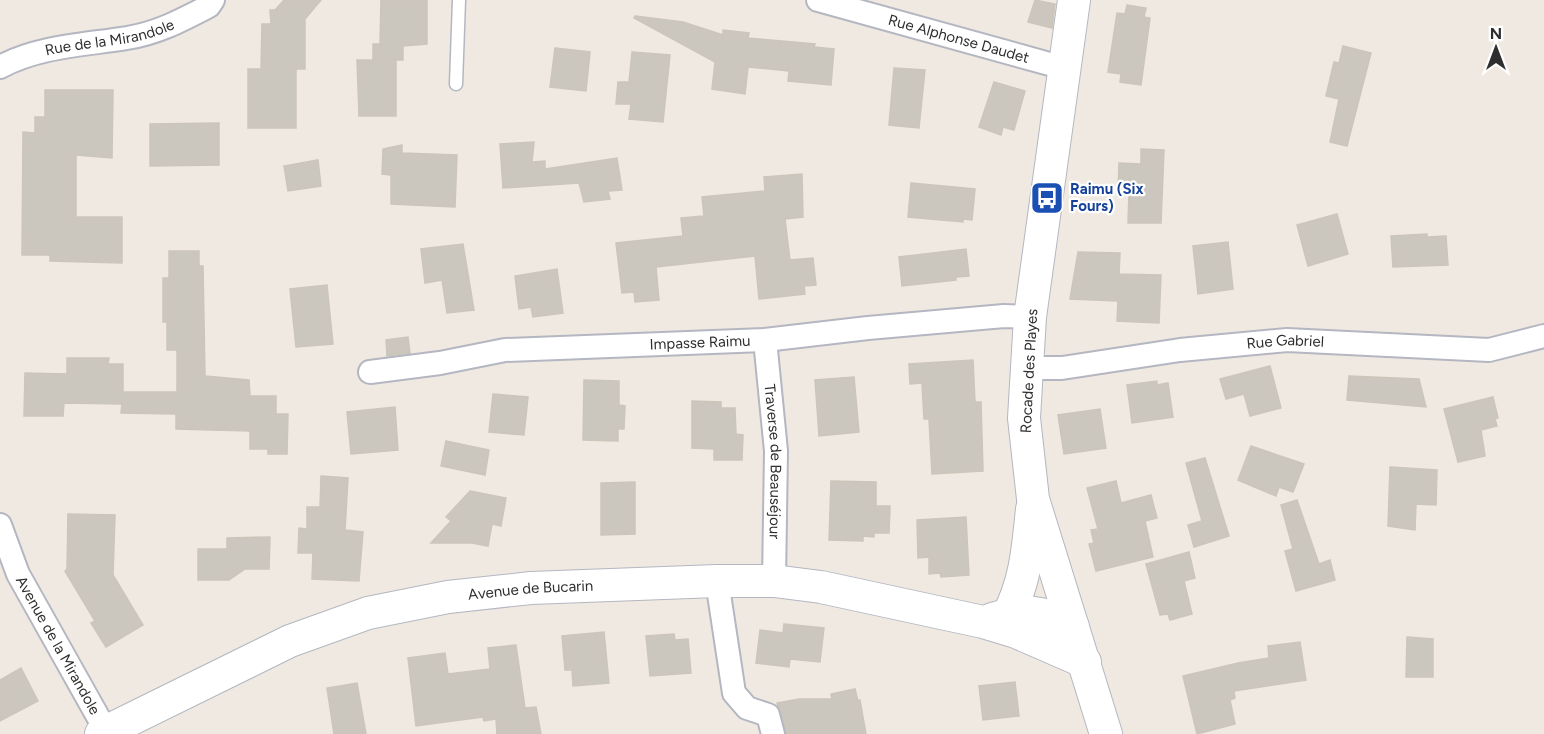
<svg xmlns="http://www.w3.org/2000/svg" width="1544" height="734" font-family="Figtree,sans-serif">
<rect width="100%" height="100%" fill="#efe9e1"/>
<g fill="#cbc7bf" stroke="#cbc5ba" stroke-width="1.5">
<path d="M284,0H321L305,19V69H296V128H248V69H261L262,24H271L270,10H275Z"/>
<path d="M381,0H427V44L403,46V60H396V116H359L357,60H373V44H380Z"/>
<path d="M1035,0L1055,4L1052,28L1028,22Z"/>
<path d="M1127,5L1146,8L1144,17L1150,18L1141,85L1120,82L1121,74L1108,72L1117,13L1125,14Z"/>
<path d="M635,16L683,22L723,35V30L749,33L748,38L815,44L814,47L834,49L831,85L788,81L789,71L748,67L745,94L712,89L715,62L634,18Z"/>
<path d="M1343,46L1371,53L1347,146L1330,142L1339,99L1326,96L1334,62L1339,63Z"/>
<path d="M555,48L590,52L586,91L550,87Z"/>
<path d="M632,52L670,55L663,122L629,119L631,104H616L618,82H629Z"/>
<path d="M894,68L925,70L919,128L889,125Z"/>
<path d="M994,82L1025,91L1014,130L1003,127L1001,135L979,127Z"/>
<path d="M45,90H113L112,158L76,155V217H122V263L50,261V255H22L23,132L35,133V117H45Z"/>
<path d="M219,123V165L150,166V124Z"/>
<path d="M534,142L532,162L545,161V169L617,158L622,190L608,191L610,199L584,202L579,183L503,188L500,144Z"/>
<path d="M402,145V153L457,155L455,207L391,204V175L382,174L383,149Z"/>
<path d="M1141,149L1164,150L1161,223H1128L1129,193H1118L1119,163L1141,164Z"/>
<path d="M318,160L321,186L288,191L284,166Z"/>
<path d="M802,174L803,217L785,219L790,260L813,258L816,285L804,286L805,294L759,299L755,256L656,267L659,300L635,302L634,292L622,293L616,243L683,236L681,218L704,216L702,197L765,191L764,177Z"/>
<path d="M911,183L975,189L972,220L963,219V222L908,217Z"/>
<path d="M1337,214L1348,254L1308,266L1297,225Z"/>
<path d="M1427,234V237L1446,236L1448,265L1393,267L1391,236Z"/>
<path d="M1228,242L1233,289L1198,294L1193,246Z"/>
<path d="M463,244L474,310L447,313L442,280L425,283L421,249Z"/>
<path d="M966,249L969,276L956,277V280L902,286L899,257Z"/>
<path d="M169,251H199V266H203L205,376L249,380L250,396H276V414H288L287,454H268V449H250V431L176,429V414L121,413L122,404L64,403L63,416H24L25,373L67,374V358H109L108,364H123V392H177V350H167V322H163V278H169Z"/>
<path d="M1078,252L1120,253L1119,274L1161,275L1159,323L1117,321L1118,301L1070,299Z"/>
<path d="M557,269L563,313L533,317L531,307L519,309L515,276Z"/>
<path d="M327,285L333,344L296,347L290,289Z"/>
<path d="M408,337L410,353L387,356L386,340Z"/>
<path d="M973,360L975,402H981L983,471L932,474L929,419H924L922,383L910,384L909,364Z"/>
<path d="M1270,366L1281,408L1250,416L1244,394L1226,399L1220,379Z"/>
<path d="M1349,376L1419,379L1426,407L1347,400Z"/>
<path d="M854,377L859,432L819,436L815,380Z"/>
<path d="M584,380L619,381V405L625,406L624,429H618V441L583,440Z"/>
<path d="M1157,381V385L1168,383L1173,417L1132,423L1127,385Z"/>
<path d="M493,394L528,397L524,435L489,432Z"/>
<path d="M1493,397L1498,418L1495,419L1497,426L1481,430L1485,456L1458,462L1444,409Z"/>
<path d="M692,401L721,402V408H735L736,434L743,435L742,460H714V449L692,448Z"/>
<path d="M395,407L398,450L351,454L347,412Z"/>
<path d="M1100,409L1106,448L1064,454L1058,415Z"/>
<path d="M446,441L489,450L485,475L441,466Z"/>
<path d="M1251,446L1304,464L1293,492L1279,487L1276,496L1238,480Z"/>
<path d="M1205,458L1229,536L1194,547L1188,525L1202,521L1186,463Z"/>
<path d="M1390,467L1437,470L1436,505L1416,504L1415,530L1388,526Z"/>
<path d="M321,476L348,478L345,530L363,532L359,581L312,579L313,553H298L299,528L307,529V507H320Z"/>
<path d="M831,481L876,482V506H890L889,533H874V537L863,536V541L829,540Z"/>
<path d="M1116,481L1121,503L1151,495L1157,518L1145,521L1153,557L1096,571L1089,544L1094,543L1091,530L1098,529L1087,488Z"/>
<path d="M635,482V534L601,535V483Z"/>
<path d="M470,491L506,498L501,526L492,524L488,546L472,543H431L451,521L446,517Z"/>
<path d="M1297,500L1319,564L1330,560L1335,580L1296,591L1285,551L1293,549L1281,505Z"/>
<path d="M68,514L115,515L113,575L143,625L106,647L91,623L95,621L65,571L67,569Z"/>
<path d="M966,517L969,575L941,577L940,573L929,574V557L918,558L917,520Z"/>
<path d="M270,537L269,569H245L229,580H198V549H227V538Z"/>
<path d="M1189,552L1195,578L1184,581L1192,614L1170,620L1168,614L1160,615L1146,564Z"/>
<path d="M784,624L824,628L820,662L790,659L789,667L756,663L760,630L783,633Z"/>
<path d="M604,632L609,683L573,686L572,670H565L562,636Z"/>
<path d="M674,634L675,640L688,639L691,673L650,676L646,636Z"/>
<path d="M1407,637L1433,639V677H1406Z"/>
<path d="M1300,642L1306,680L1234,691L1235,698L1230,700L1235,724L1197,734L1183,676L1238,663L1269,658L1268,646Z"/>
<path d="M516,645L525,708L536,707L541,734H497L496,719L484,721L483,717L416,726L408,658L445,653L448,674L490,669L488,648Z"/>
<path d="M21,668L38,701L0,721V680Z"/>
<path d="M1015,682L1019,716L983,720L979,686Z"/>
<path d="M357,683L366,734H334L327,688Z"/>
<path d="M855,689L858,701L860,700L866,734H786L777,703L799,699H832L831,694Z"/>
</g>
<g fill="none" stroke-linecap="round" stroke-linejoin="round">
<g stroke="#b4b7c1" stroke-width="15">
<path id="lane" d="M456,84L459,0"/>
</g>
<g stroke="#b4b7c1" stroke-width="26">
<g id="street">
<path id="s1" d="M818,0L1064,68"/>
<path id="s2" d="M0,67C39,46 84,45 127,38C158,33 182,20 209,6L213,0"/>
<path id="s3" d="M765,340L776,451L774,581"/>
<path id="s4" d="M1026,368H1062L1180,350L1287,340L1489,350L1544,336"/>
<path id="s5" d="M370,372L440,363L505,350L765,340L868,328L1004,316L1030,317"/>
<path id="s6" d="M0,525L18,574L106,731"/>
<path d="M717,581L734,693L747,708L768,715L773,734"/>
</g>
</g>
<g stroke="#b4b7c1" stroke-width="34">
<g id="secondary">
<path d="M1074,0L1030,317L1024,418L1033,499L1106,734"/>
<path d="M1008,615C1026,581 1028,547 1032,509"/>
<path d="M992,619C1025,609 1043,610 1073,627"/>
<path id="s7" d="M101,734L290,641L368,613L448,597L531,588L717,581H774L821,587L983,622L1016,632L1085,662"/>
</g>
</g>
<use href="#lane" stroke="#fff" stroke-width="12"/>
<use href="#street" stroke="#fff" stroke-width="22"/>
<use href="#secondary" stroke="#fff" stroke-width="32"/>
</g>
<defs>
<g id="bus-square" transform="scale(1.725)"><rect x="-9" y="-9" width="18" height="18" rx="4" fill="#1a4fb4" stroke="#fff"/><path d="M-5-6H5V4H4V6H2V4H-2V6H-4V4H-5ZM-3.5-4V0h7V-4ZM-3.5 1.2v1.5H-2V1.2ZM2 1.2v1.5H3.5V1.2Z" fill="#fff"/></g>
</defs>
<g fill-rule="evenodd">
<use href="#bus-square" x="1047" y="198"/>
</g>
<g text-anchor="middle" stroke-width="4.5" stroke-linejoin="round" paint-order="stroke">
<g font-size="15" fill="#2e2e2e" stroke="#fff">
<text dy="5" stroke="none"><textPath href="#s2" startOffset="114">Rue de la Mirandole</textPath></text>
<text dy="5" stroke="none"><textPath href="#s1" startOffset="146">Rue Alphonse Daudet</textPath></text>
<text dy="5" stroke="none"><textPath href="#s5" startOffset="332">Impasse Raimu</textPath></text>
<text dy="5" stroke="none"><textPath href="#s4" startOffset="261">Rue Gabriel</textPath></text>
<text transform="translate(1029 371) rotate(-87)" y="5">Rocade des Playes</text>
<text dy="5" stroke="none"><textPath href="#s3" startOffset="122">Traverse de Beauséjour</textPath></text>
<text dy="5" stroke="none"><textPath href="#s7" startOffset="458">Avenue de Bucarin</textPath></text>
<text dy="5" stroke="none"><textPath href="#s6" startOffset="134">Avenue de la Mirandole</textPath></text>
</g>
<g font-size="15" font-weight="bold" fill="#164399" stroke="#fff" text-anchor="start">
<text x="1070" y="194">Raimu (Six<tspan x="1070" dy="17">Fours)</tspan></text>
</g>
</g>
<g transform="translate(1496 48)" stroke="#ffffff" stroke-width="4.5" paint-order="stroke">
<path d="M0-4.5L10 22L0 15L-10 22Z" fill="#2e2e2e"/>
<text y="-9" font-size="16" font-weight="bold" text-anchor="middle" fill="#2e2e2e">N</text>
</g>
</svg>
